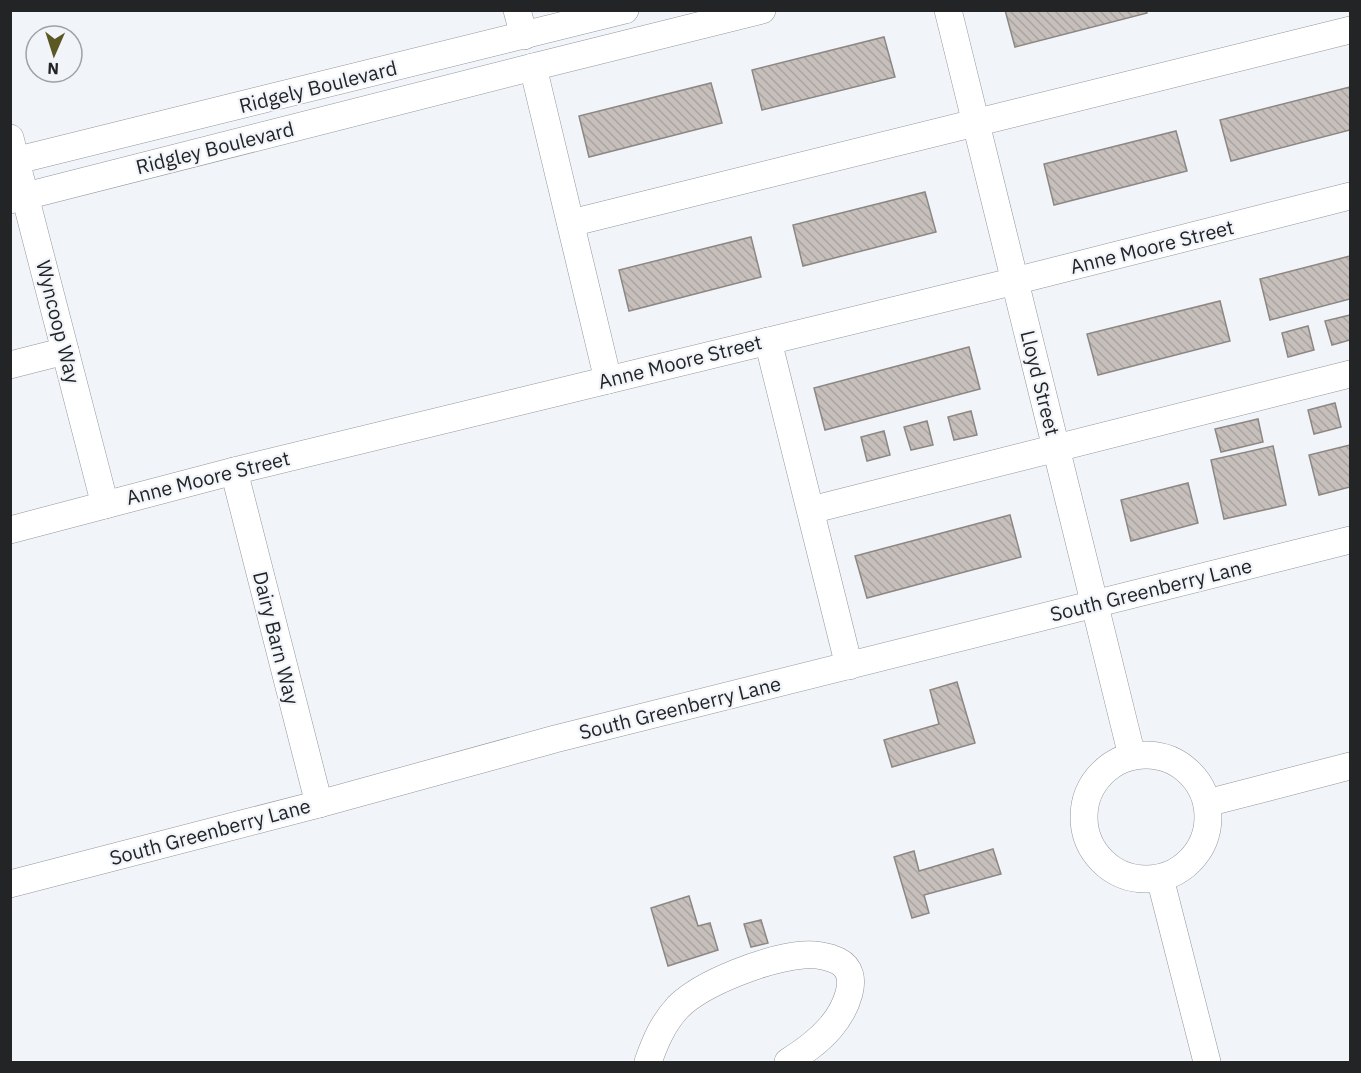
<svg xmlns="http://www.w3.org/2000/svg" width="1361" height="1073" font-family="'IBM Plex Sans',sans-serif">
<defs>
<pattern id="building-back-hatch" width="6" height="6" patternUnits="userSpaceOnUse" patternTransform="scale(1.5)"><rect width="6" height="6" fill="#c6bfbc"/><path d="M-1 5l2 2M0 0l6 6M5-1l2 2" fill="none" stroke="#aaa4a1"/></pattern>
</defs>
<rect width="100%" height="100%" fill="#f1f5fa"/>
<g fill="url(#building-back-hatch)" stroke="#8d8784" stroke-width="1.5">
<path d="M1005,10H1146L1147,13L1015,47Z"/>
<path d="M884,37L895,77L762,110L752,70Z"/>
<path d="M711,83L722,123L589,157L579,116Z"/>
<path d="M1350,87V130L1231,161L1220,120Z"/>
<path d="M1176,131L1187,171L1054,205L1044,164Z"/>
<path d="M925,192L936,232L803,266L793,225Z"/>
<path d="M751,237L761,277L629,311L619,270Z"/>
<path d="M1350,256V299L1270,320L1260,279Z"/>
<path d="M1220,301L1230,341L1098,375L1087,334Z"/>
<path d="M1350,315V340L1332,345L1325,321Z"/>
<path d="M1308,326L1314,350L1288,357L1282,333Z"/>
<path d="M969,347L980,389L825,430L814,388Z"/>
<path d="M1335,403L1341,427L1314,434L1308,410Z"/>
<path d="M971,411L977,435L954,440L948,417Z"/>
<path d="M1258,419L1263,442L1221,452L1215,429Z"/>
<path d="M927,421L933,445L911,450L904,427Z"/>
<path d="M884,431L890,455L867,461L861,437Z"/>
<path d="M1350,445V487L1319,495L1309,455Z"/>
<path d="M1273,446L1286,505L1224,519L1211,460Z"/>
<path d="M1188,483L1198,523L1131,541L1121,500Z"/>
<path d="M1010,515L1021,557L867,598L855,556Z"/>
<path d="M957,682L975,743L892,767L884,740L939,724L930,690Z"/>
<path d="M993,849L1001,874L924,895L929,913L912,918L894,857L914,851L919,871Z"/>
<path d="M689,896L698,926L710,923L718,950L668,966L651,908Z"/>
<path d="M761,920L768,943L751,947L744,924Z"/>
</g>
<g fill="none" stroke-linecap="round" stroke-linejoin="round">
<g stroke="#92969b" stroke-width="28">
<g id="minor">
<path d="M517,10L524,36"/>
<path d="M948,10L1132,756"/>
<path d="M533,67L608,380"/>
<path d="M10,138L105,505"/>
<path d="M10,162L625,10"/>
<path d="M10,200L533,67L762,10"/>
<path d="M571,223L1350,30"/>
<path d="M768,341L849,666"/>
<path d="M10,365L65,351"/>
<path d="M234,471L319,804"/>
<path d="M811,510L1350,374"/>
<path d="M10,530L234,471L1015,281L1350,196"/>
<circle cx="1146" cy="817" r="62"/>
<path d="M1207,803L1350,766"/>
<path d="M1160,878L1207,1062"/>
<path d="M10,884L319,804L555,739L1350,540"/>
<path d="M648,1062C655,1042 663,1023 678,1007C703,982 768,958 803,955C814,954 828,956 838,961C864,974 844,1012 830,1028C818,1042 803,1052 788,1062"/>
</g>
</g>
<use href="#minor" stroke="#fff" stroke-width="27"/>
</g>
<g text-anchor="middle" stroke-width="4.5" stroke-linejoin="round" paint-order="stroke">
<g font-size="20" fill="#232426" stroke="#f1f5fa">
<text transform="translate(318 87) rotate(-14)" y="7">Ridgely Boulevard</text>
<text transform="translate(215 148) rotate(-14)" y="7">Ridgley Boulevard</text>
<text transform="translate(1152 247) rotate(-14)" y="7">Anne Moore Street</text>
<text transform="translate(58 322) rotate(76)" y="7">Wyncoop Way</text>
<text transform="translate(680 362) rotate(-14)" y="7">Anne Moore Street</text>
<text transform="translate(1040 383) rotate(76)" y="7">Lloyd Street</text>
<text transform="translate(208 478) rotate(-14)" y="7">Anne Moore Street</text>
<text transform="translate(1151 590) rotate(-14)" y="7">South Greenberry Lane</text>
<text transform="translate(276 638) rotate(76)" y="7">Dairy Barn Way</text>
<text transform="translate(680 708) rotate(-14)" y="7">South Greenberry Lane</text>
<text transform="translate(210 832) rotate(-15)" y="7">South Greenberry Lane</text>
</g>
</g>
<rect width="1361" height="1073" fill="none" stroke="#232426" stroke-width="24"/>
<g transform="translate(54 54) rotate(183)"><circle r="28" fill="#f1f5fa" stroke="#9fa1a5" stroke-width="1.5"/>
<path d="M0-4.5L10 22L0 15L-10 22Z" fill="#5c5824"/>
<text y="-9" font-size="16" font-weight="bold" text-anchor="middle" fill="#232426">N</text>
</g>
</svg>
